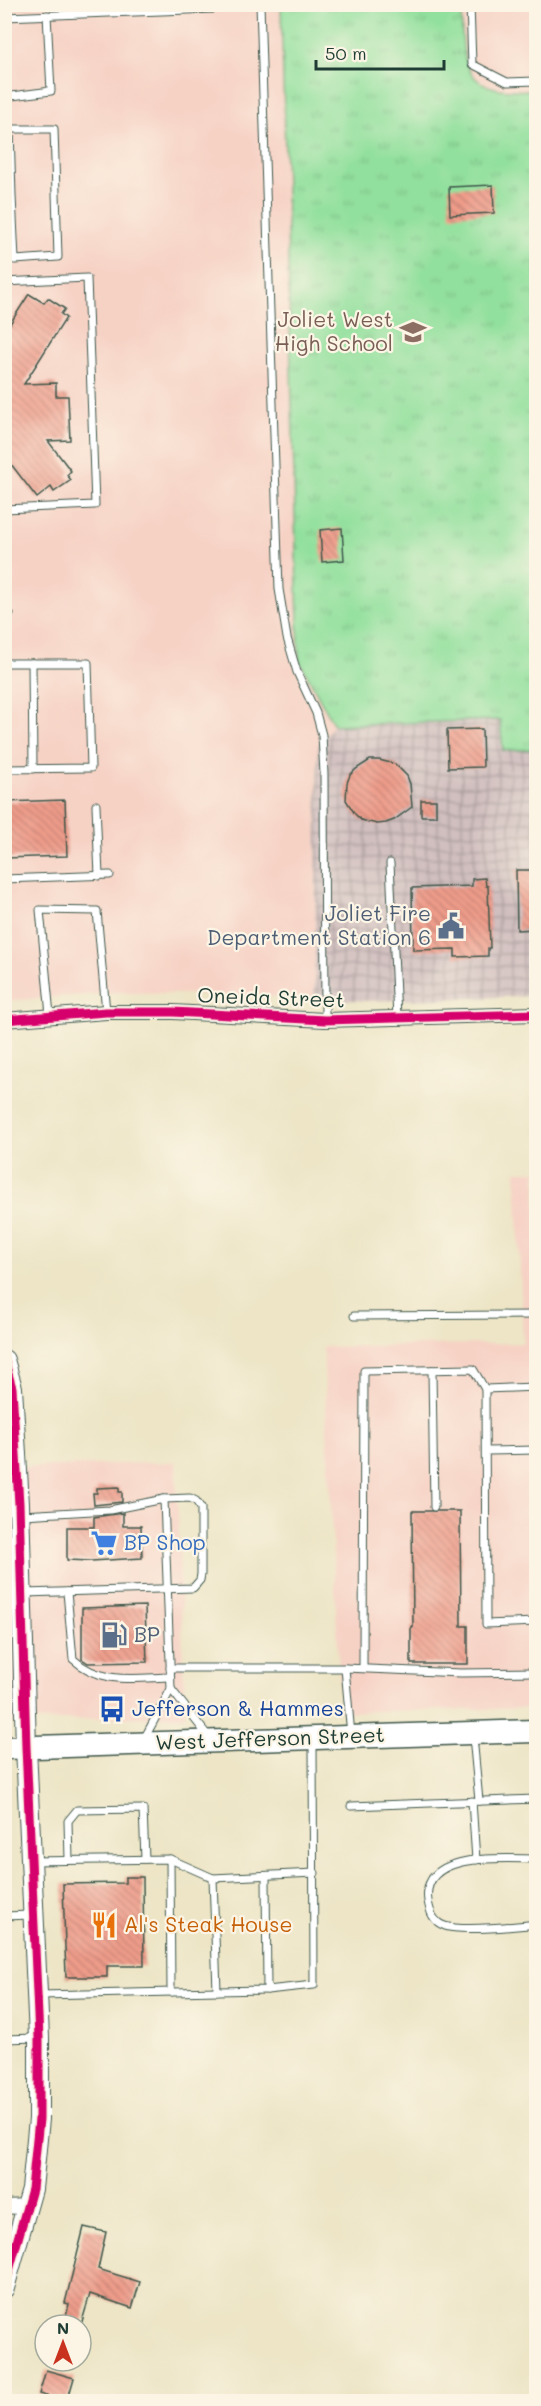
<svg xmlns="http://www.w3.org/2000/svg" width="541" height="2406" font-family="Mali,sans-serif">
<defs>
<pattern id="industrial-grid" width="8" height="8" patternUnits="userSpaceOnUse" patternTransform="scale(1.5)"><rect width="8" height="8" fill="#d1bfbf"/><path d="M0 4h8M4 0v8" fill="none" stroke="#a99c9c"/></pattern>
<pattern id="park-tufts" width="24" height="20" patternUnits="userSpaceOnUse" patternTransform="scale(1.5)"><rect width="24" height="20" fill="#92e09d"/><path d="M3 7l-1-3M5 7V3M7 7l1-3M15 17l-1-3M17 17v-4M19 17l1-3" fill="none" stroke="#7dc188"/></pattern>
<pattern id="building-back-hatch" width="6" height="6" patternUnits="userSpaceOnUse" patternTransform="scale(1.5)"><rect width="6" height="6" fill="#ef9c8a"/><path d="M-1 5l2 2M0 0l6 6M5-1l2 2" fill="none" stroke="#c18072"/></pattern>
</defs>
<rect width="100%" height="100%" fill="#fcf5e5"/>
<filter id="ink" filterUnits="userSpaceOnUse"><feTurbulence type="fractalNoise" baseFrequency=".0167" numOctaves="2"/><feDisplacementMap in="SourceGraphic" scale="12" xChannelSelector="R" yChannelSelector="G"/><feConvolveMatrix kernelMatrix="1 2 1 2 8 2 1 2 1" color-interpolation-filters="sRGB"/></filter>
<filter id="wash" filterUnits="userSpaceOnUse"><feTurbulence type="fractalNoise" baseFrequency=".008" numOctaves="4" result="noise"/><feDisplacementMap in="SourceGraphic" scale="24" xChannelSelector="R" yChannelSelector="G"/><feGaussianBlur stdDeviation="1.35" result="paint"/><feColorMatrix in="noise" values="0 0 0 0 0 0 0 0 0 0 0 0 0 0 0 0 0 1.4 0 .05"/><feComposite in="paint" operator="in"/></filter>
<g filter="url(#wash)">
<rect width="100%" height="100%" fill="#ede5c6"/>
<g fill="#f6d2c5">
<path d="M4,5H536V749L500,720L334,725L318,745L314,998L121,992L5,1001Z"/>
<path d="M516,1171H536V1708L341,1712L323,1347L523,1343Z"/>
<path d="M176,1462L185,1716L5,1722L4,1468Z"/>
</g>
<path fill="url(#industrial-grid)" d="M501,720L503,750L536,749V996L369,1001L314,998L318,745L334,725Z"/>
<path fill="url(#park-tufts)" stroke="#588e68" stroke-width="1.5" d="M281,5H461C463,69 461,94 536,90V749L503,751L500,720L334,725L299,660Z"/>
<g id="blocks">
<g fill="url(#building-back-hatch)">
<path d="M493,185L494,213L450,215L449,187Z"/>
<path d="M29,294L44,303L48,298L65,309L61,314L66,318L24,384L56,383V396H68L70,440L48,441L71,471L67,475L71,480L54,492L51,487L37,498L4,455V333Z"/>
<path d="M342,528L344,560L322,562L320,530Z"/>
<path d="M482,729L483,767L448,768L447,730Z"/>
<path d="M370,760H379L395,764L407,776L410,784L412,807L394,820L386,823L377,824L361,820L355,814L346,800L347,783L350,775L356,769Z"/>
<path d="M65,800L67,856L4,858V802Z"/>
<rect x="421" y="800" width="15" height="16"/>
<path d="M516,870H537V929L517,930Z"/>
<path d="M485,878L486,886H488L490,948H488V956L455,957V949L413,950L412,888L472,886V879Z"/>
<path d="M119,1487V1492H122V1502L94,1505L93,1493H97V1488Z"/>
<path d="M412,1511H460L461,1626H468V1664H411V1627H413Z"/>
<path d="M123,1513V1526H141L142,1558L91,1561L67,1560V1527H94V1517Z"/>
<path d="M145,1606L147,1662L88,1663L82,1659V1608Z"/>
<path d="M125,1877H143L144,1966H107V1977H66L63,1884L125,1883Z"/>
<path d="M84,2227L106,2232L98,2269L140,2282L132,2308L90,2294L81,2325H64L69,2304L65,2303Z"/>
<path d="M46,2370L74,2378L67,2402L39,2394Z"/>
</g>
</g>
</g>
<g filter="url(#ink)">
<use href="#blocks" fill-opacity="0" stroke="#3e564a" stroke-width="1.5"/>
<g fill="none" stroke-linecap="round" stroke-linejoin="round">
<g stroke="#3e564a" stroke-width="9">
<g id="lane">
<path d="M260,4L279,589L287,638L297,672L316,713L322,735L324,774L325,1020"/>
<path d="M470,4L472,64L507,82L536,81"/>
<path d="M4,17L214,9"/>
<path d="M4,97L51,91L47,15"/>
<path d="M4,197L12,196L15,260L58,257L54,129H10L12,196"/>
<path d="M4,282L87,278L95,505L4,509"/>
<path d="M4,614H10"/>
<path d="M4,663H88L91,768L4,769"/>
<path d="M32,663L33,769"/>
<path d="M96,805L99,876"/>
<path d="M390,863L397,1018"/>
<path d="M4,879L110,875"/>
<path d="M50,1015L40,910L97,911L106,1012"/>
<path d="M354,1316L536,1315"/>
<path d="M432,1370L434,1507"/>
<path d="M485,1389L536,1387"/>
<path d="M487,1451L536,1450"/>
<path d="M22,1515L110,1510L164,1499L190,1498L196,1501L201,1508V1574L200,1580L193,1588L24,1593"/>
<path d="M67,1592L73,1659C101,1685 135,1678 170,1677"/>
<path d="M170,1668H345L351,1735"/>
<path d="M345,1668L461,1673L536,1672"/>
<path d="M363,1668L364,1371L473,1369L485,1389L486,1624L536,1622"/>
<path d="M171,1689L208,1736"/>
<path d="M473,1736L479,1801"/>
<path d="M144,1739L171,1689L164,1499"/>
<path d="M472,1801L476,1860"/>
<path d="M351,1806L536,1799"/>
<path d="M170,1859L171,1992"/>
<path d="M536,1859C506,1859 420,1850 428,1901C430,1912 433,1922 445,1926C462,1932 517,1926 536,1924"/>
<path d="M69,1860L68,1821L77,1810L143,1809L145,1859"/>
<path d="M31,1861L170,1859L213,1878L315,1873"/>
<path d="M266,1877L267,1990"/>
<path d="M213,1878L217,1991"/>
<path d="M4,1916L31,1915"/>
<path d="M40,1995L267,1990L314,1985L313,1740"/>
<path d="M4,2039L38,2038"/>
</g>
</g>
<g stroke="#3e564a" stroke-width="16">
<g id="street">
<path d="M4,1020L106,1012H173L325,1020L536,1014"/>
<path d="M4,2207L27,2206"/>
</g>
</g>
<g stroke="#3e564a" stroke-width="22">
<path id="secondary" d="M4,1360L12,1388L19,1504L26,1747L39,2038V2119L32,2189L4,2288"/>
</g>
<g stroke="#3e564a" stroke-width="25">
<path id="primary" d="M4,1748L536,1731"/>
</g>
<use href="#lane" stroke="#fff" stroke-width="7"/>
<use href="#street" stroke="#fff" stroke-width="14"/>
<use href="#secondary" stroke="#fff" stroke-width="20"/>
<use href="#primary" stroke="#fff" stroke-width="22"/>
<g stroke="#fcf5e5" stroke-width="13">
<g id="cycleway">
<path d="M4,1020L106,1012H173L325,1020L536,1014"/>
<path d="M4,1360L12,1388L19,1504L26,1747L39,2038V2119L32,2189L4,2288"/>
</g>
</g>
<use href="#cycleway" stroke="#d6006c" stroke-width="9"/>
</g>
</g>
<defs>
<g id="school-bare" transform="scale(2.07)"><path d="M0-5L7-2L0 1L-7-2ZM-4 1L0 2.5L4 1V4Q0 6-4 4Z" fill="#8d6e63" stroke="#fcf5e5" stroke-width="2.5" paint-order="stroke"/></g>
<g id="civic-bare" transform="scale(2.07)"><path d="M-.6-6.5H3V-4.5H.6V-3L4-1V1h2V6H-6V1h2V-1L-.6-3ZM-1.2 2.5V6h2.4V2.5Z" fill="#5c6f8a" stroke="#fcf5e5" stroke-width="2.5" paint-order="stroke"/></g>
<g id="supermarket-bare" transform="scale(2.07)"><path d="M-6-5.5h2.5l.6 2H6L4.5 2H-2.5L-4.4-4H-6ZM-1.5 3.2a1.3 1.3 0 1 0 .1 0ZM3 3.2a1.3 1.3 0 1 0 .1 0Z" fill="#3f7fe0" stroke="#fcf5e5" stroke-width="2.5" paint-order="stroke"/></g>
<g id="fuel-bare" transform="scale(2.07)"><path d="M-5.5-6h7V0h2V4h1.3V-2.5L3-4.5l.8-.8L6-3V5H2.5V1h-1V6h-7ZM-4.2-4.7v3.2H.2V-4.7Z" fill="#5c6f8a" stroke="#fcf5e5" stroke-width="2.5" paint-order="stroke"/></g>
<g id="bus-bare" transform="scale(2.07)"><path d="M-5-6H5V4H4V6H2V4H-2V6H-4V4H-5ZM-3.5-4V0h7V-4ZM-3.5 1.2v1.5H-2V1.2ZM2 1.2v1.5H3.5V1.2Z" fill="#1a4fb4" stroke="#fcf5e5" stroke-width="2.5" paint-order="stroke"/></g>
<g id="restaurant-bare" transform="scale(2.07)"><path d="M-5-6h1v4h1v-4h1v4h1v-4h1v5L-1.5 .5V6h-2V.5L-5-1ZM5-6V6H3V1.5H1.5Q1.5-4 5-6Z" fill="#e8710a" stroke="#fcf5e5" stroke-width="2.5" paint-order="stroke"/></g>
</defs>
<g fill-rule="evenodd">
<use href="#school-bare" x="413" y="332"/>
<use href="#civic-bare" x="451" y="926"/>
<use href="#supermarket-bare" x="104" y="1543"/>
<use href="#fuel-bare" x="114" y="1635"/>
<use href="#bus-bare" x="112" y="1709"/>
<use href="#restaurant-bare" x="104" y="1925"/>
</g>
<g text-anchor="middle" stroke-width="4.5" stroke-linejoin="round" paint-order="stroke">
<g font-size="21" fill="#785e54" stroke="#fcf5e5" text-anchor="end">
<text x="393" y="327">Joliet West<tspan x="393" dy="24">High School</tspan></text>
</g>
<g font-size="21" fill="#4e5e75" stroke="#fcf5e5" text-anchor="end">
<text x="431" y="921">Joliet Fire<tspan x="431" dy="24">Department Station 6</tspan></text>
<text x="134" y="1642" text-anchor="start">BP</text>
</g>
<g font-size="21" fill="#1f3d34" stroke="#fcf5e5">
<text transform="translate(271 998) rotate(2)" y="7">Oneida Street</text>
<text transform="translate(270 1739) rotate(-2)" y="7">West Jefferson Street</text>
</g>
<g font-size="21" fill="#366cbe" stroke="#fcf5e5" text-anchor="start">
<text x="124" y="1550">BP Shop</text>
</g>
<g font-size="21" fill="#164399" stroke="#fcf5e5" text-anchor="start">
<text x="132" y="1716">Jefferson &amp; Hammes</text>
</g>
<g font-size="21" fill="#c56008" stroke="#fcf5e5" text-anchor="start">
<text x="124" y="1932">Al's Steak House</text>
</g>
</g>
<rect width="541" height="2406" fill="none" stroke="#fcf5e5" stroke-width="24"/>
<g transform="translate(63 2343)"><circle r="28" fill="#fcf5e5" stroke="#a4ab9e" stroke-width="1.5"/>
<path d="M0-4.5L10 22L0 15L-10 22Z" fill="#c8321e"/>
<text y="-9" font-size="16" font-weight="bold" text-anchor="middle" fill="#1f3d34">N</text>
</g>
<path d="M316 60v9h128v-9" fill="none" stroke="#1f3d34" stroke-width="3"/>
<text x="325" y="60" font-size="18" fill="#1f3d34" stroke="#fcf5e5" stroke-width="4.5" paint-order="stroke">50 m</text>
</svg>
